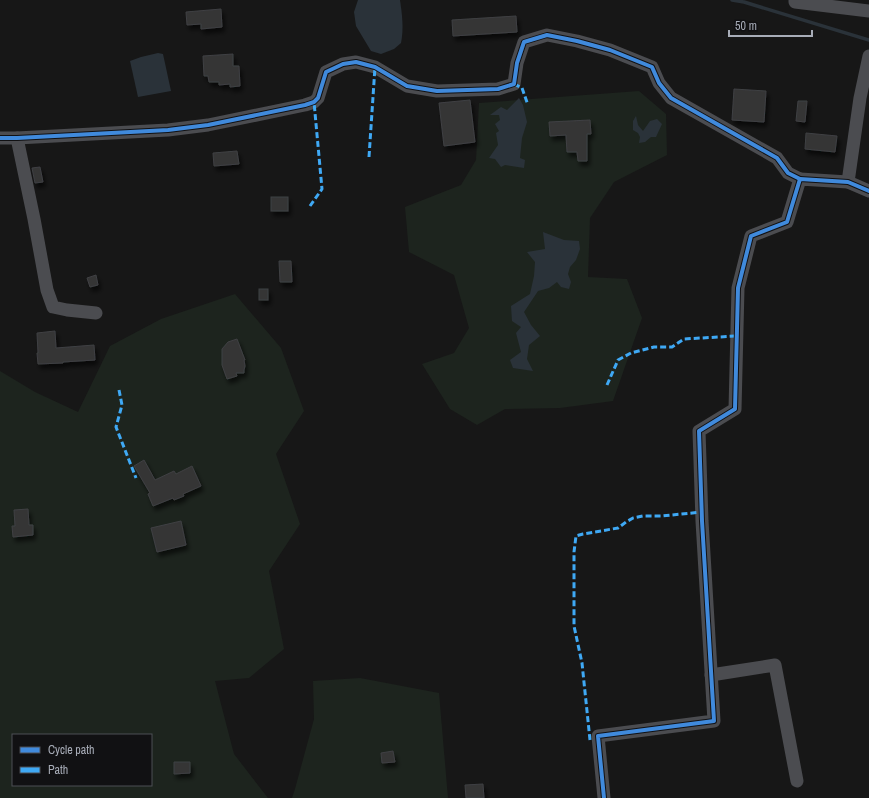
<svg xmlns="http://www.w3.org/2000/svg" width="869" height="798" font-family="'Archivo Narrow',sans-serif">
<defs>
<filter id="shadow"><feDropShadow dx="2.5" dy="4.5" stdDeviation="2" flood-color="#0009"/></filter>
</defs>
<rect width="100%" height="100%" fill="#171717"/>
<g fill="#1d241e" fill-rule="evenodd">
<path d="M639,91L666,114L667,155L614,182L590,218L588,277L627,279L642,318L613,401L560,408L505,409L477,425L450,409L422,364L454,353L469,328L454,275L409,252L405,207L461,185L476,160L479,103Z"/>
<path d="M235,294L281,348L304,411L276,454L300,524L269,571L284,649L249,678L215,681L234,754L268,798H0V371L35,392L78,412L110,346L161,319ZM13,735H151V785H13Z"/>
<path d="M360,678L439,693L448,798H292L295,789L314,719L313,681Z"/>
</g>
<g fill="#2a3239">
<path d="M358,0H400C402,14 404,28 401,43L394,49L381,54L371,51L356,26L354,12Z"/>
<path d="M158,53L163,54L171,91L138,97L130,61L141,57Z"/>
<path d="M519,98L523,105L527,122L522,138L520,158L525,160L524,168L505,165L501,167L495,159L489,158L498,145L496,133L499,131L495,124L500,120L499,115H490L501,107L507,110Z"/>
<path d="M636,116L638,125L643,131L650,121L657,119L662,124L656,137H651L645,142L639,143L640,137L638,133L633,130V121Z"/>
<path d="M543,232L564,240L579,241L580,249L576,260L570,267L568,274L571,282L569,289L561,287L557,282L549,288L538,291L524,312L531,325L540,336L529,345L527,359L533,371L513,368L510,360L521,352L516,333L521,327L512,321L511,306L530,294L534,276L535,262L527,252L545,249Z"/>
</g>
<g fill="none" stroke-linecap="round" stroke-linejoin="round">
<path stroke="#2a3239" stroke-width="3.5" d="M732,0L744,2L869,40"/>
</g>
<g fill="#353536" stroke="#3f4043" filter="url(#shadow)">
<path d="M221,9L222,27L201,29V24L187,25L186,12Z"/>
<path d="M516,16L517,32L453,36L452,20Z"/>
<path d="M233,54V66H239L240,86L230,87V84L219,85V82H209L208,76H204L203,56Z"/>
<path d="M734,89L766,91L764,122L732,120Z"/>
<path d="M470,100L475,142L444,146L439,103Z"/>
<path d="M798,101H807L805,122L796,121Z"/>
<path d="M590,120L591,134H587V161H578L577,152H567L566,135L550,136L549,122Z"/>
<path d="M806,133L837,136L835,152L805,149Z"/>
<path d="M237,151L239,164L214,166L213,153Z"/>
<path d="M40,167L43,182L35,183L32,168Z"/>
<rect x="271" y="197" width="17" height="14"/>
<path d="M279,261H291L292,282H280Z"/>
<path d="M96,275L98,285L90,287L87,278Z"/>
<rect x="259" y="289" width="9" height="11"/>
<path d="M55,331L56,348L94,345L95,360L63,362V363L38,364L37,353H38L37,333Z"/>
<path d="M237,339L245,360H244L245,366L244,370V373H236L237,376L227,379L222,365V349L228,342Z"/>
<path d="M144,460L155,480L174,471L176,474L192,466L201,486L183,494L184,496L174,500L173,498L153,506L148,494L150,493L134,466Z"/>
<path d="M28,509L29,525H33V535L13,537L12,526H15L14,510Z"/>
<path d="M181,521L186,545L157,552L151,528Z"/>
<path d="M393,751L395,762L382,763L381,753Z"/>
<path d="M174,762H190V773L174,774Z"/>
<path d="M483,784L484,798H466L465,785Z"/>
</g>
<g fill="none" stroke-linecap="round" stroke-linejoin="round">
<g stroke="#4b4c50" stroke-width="13">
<path d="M795,0V2L869,11"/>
<path d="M0,138H17L168,130L208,125L305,105L314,102L318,98L326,72L343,64L356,62L375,67L407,86L437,91L498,89L514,84L517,63L524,42L547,35L577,41L610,50L652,67L659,83L671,98L777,158L788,173L800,179"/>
<path d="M17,138L34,219L47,290L53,307L67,310L96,313"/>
<path d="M848,182L860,98L869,56"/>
<path d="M711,675L775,665L797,781"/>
<path d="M604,798L598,736L714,721L702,521L699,431L735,409L738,288L751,236L787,222L800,179L848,182L869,191"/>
</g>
<g stroke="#3fa9f5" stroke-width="3" stroke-dasharray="6 3" stroke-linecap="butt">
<path d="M514,84L522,88L528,105"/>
<path d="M369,157L375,67"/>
<path d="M310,206L322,189L314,102"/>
<path d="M607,385L618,360L631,353L654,347H672L684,339L736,336"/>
<path d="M119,390L122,405L116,427L136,478"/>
<path d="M590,740L582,663L574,626V552L576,536L583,534L618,528L626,522L633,518L643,516H662L702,512"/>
</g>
<g stroke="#111113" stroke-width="6">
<g id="cycleway">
<path d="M0,138H17L168,130L208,125L305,105L314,102L318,98L326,72L343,64L356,62L375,67L407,86L437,91L498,89L514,84L517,63L524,42L547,35L577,41L610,50L652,67L659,83L671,98L777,158L788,173L800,179"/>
<path d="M604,798L598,736L714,721L702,521L699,431L735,409L738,288L751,236L787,222L800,179L848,182L869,191"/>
</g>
</g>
<use href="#cycleway" stroke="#408adc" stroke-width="4"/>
</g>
<rect x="12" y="734" width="140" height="52" fill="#111113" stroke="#4d4f55"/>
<rect x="20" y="747" width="20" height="6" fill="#408adc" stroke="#4d4f55"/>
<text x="48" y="754" font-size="12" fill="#a8adb8">Cycle path</text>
<rect x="20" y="767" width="20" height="6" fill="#3fa9f5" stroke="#4d4f55"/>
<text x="48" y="774" font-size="12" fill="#a8adb8">Path</text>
<path d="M729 30v6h83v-6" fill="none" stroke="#a8adb8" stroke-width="2"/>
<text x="735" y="30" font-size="12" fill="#a8adb8" stroke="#111113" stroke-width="3" paint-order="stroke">50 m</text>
</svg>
